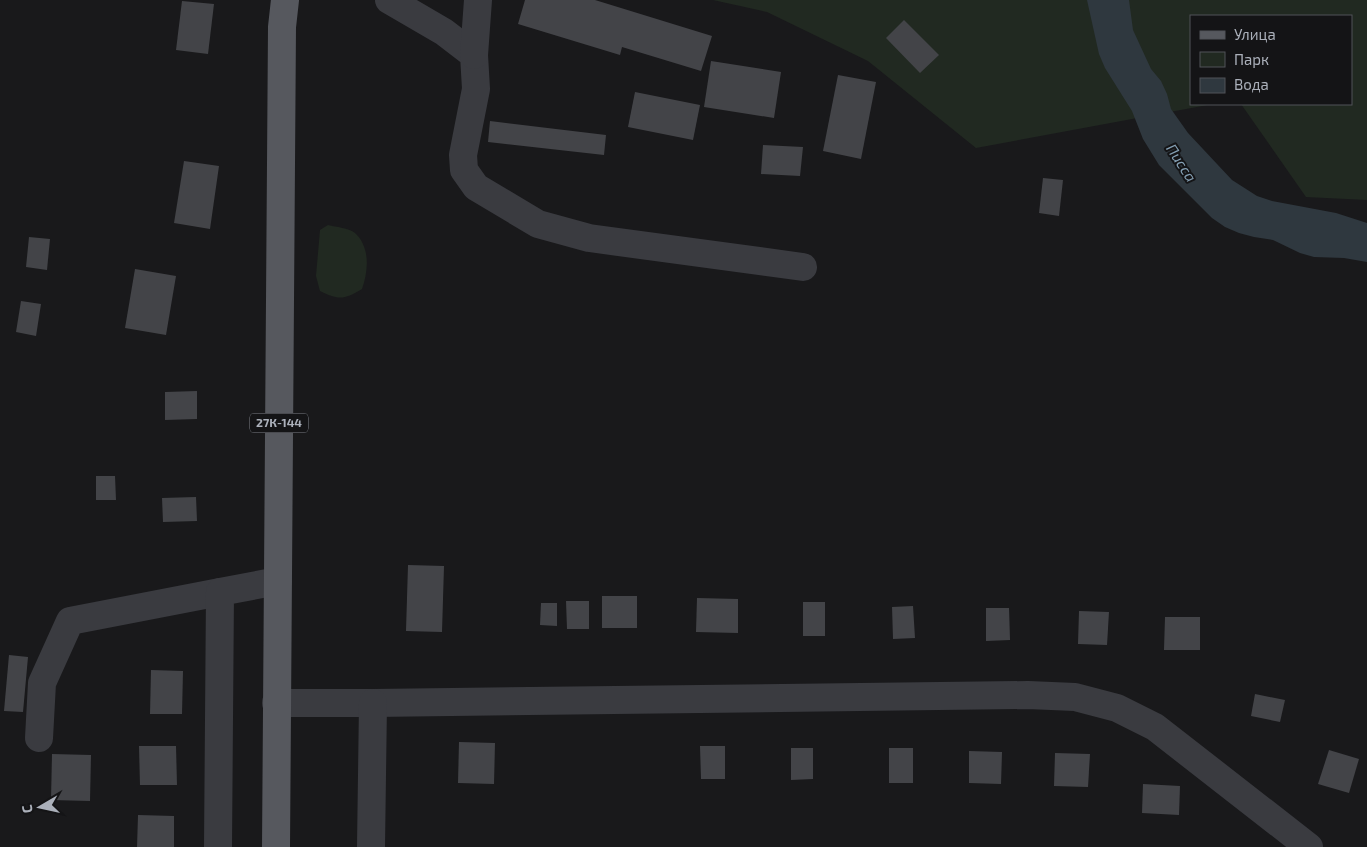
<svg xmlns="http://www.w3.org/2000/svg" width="1367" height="847" font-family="'Exo 2',sans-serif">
<rect width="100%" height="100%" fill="#19191b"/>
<g fill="#212921">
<path d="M713,0H1367V200L1306,197L1241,104H1351V16H1191V104H1213L976,148L868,61L767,12Z"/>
<path d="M328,225C336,227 349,228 355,233C371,248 368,272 362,289C344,300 338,300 320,291L316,276L320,230Z"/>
</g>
<path fill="#2f383f" d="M1087,0H1129L1133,30L1151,69L1161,81L1167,94L1171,109L1188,133L1232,180L1257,196L1272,201L1336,213L1367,223V262L1344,258L1314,257L1300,253L1273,240L1254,237L1239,233L1225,227L1212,218L1159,165L1143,139L1132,111L1105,68L1099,54Z"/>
<g fill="#434448">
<path d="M525,0H595L712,36L701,71L622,47L620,55L518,24Z"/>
<path d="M182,1L214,4L208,54L176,50Z"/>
<path d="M904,20L939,55L920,73L886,38Z"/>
<path d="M711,61L781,72L774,118L704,107Z"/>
<path d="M838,75L876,82L861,159L823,151Z"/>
<path d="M635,92L700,105L693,140L628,127Z"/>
<path d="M490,121L606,135L604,155L488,142Z"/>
<path d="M763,145L803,147L800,176L761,174Z"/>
<path d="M184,161L219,166L210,229L174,223Z"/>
<path d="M1043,178L1063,180L1059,216L1039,213Z"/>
<path d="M29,237L50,239L47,270L26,267Z"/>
<path d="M135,269L176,276L166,335L125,328Z"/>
<path d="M21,301L41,304L36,336L16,332Z"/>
<path d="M197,391V419L165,420V392Z"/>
<path d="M96,476H115L116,500H96Z"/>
<path d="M196,497L197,521L163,522L162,498Z"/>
<path d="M408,565L444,566L442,632L406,631Z"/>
<rect x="602" y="596" width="35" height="32"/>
<path d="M697,598L738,599V633L696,632Z"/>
<path d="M566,601H589V629H567Z"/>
<rect x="803" y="602" width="22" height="34"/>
<path d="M541,603H557V626L540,625Z"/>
<path d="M913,606L915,638L893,639L892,607Z"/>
<path d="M986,608H1009L1010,640L986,641Z"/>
<path d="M1079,611L1109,612L1107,645L1078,644Z"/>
<path d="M1165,617H1200V650H1164Z"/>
<path d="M9,655L28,657L23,712L4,711Z"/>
<path d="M151,670L183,671L182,714H150Z"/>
<path d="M1255,694L1285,700L1280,722L1251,716Z"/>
<path d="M459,742L495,743L494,784L458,783Z"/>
<path d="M139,746H176L177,785H140Z"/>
<path d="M700,746H725V779H701Z"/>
<path d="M791,748H813V779L791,780Z"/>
<rect x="889" y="748" width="24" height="35"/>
<path d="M1329,750L1359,759L1349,793L1318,784Z"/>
<path d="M969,751L1002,752L1001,784L969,783Z"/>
<path d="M1055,753L1090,754L1088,787L1054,786Z"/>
<path d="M52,754L91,755L90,801L51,800Z"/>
<path d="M1143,784L1180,786L1179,815L1142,813Z"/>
<path d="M138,815L174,816V847H137Z"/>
</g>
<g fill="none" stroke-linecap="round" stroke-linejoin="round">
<g stroke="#3a3b40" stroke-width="28">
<path d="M389,0L444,32L474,55L476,89L463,155L464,170L476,187L538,224L589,238L803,267"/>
<path d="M474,55L478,0"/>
<path d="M276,703H373L1028,695L1075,697L1117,708L1155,727L1309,847"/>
<path d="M39,738L42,683L70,621L220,592"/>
<path d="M218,847L220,592L278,581"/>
<path d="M371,847L373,703"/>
</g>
<path stroke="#56585e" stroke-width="28" d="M276,847L282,27L285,0"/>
</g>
<g text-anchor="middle" stroke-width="4" stroke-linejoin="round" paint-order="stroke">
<rect fill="#141416" stroke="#7e8189" stroke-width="1" x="250" y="413.5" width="58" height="19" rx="4"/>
<g font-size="12" font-weight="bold" fill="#abb0ba">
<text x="279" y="427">27К-144</text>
</g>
<g font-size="15" font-style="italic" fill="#849fb3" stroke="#141416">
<text transform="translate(1181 163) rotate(57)" y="5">Писса</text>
</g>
</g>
<rect x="1190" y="15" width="162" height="90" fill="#141416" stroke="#505258"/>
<rect x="1200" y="31" width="25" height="8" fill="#56585e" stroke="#505258"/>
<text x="1234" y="40" font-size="15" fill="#abb0ba">Улица</text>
<rect x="1200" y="52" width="25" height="15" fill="#212921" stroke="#505258"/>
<text x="1234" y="65" font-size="15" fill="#abb0ba">Парк</text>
<rect x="1200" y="78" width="25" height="15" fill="#2f383f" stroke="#505258"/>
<text x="1234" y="90" font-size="15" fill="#abb0ba">Вода</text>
<g transform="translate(40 807) rotate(261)" stroke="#141416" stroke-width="4" paint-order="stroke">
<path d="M0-4L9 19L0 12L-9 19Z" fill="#abb0ba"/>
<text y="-8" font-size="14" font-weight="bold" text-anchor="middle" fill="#abb0ba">С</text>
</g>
</svg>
